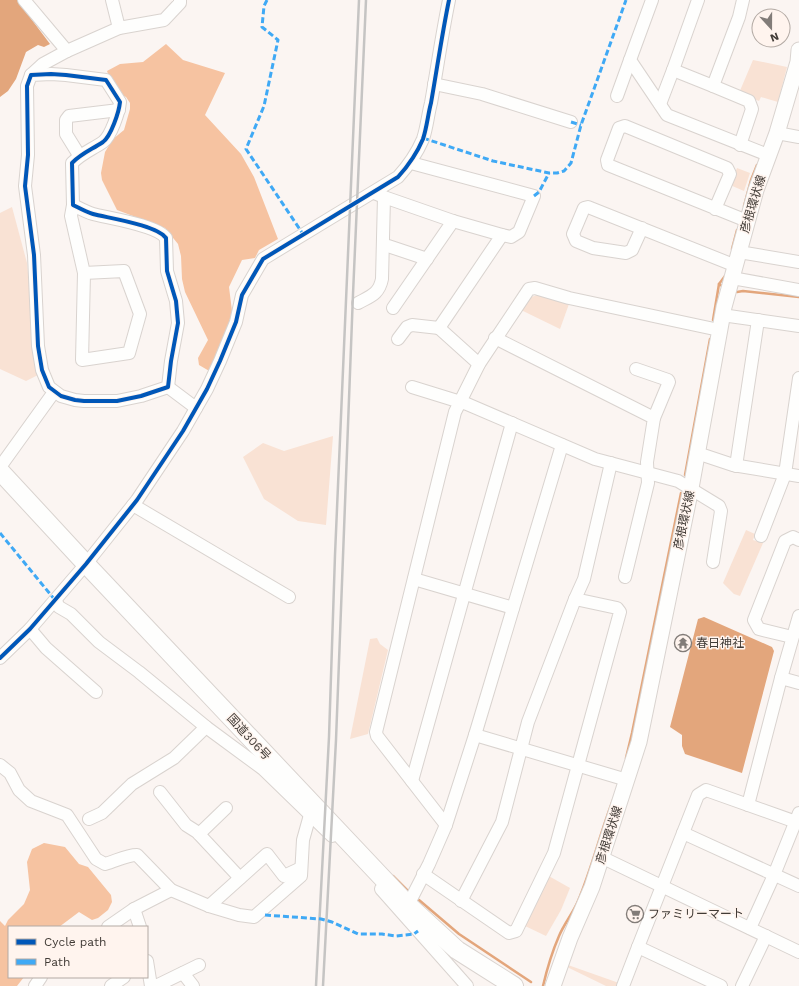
<svg xmlns="http://www.w3.org/2000/svg" width="799" height="986" font-family="'Work Sans','Noto Sans JP',sans-serif">
<rect width="100%" height="100%" fill="#fbf5f2"/>
<g fill="#f9e2d4">
<path d="M753,60L787,67L778,102L761,97L759,101L739,93Z"/>
<path d="M737,168L750,173L744,191L730,185Z"/>
<path d="M12,207L27,263L38,375L26,381L0,369V213Z"/>
<path d="M538,295L569,304L560,329L521,310L531,297Z"/>
<path d="M333,436L326,525L298,521L264,499L243,457L263,443L284,451Z"/>
<path d="M746,530L755,534L753,540L763,543L740,596L734,594L723,583Z"/>
<path d="M377,638L380,644L388,650L368,734L350,739L370,639Z"/>
<path d="M547,875L570,888L561,910L546,936L523,925Z"/>
<path d="M568,965L619,983L618,986H606L567,967Z"/>
</g>
<g fill="#f6c3a1">
<path d="M166,44L183,60L225,73L205,115L241,154L254,177L278,239L259,250L255,258L242,260L229,287L232,311L223,345L211,372L199,365L198,358L208,340L185,292L182,279L181,256L178,244L165,228L117,210L102,180L101,173L105,152L113,139L124,130L130,109V103L126,97L114,90L107,71L120,64L143,62Z"/>
<path d="M44,843L65,847L79,864L88,867L111,895L112,902L108,910L98,918L92,920L79,912L59,927H9V977H24L17,986H0V921L5,926L8,920L24,904L30,890L27,862L32,849Z"/>
</g>
<g fill="#e3a67c">
<path d="M0,0H17L50,44L44,47L38,45L26,52L16,79L8,91L0,97Z"/>
<path d="M704,617L772,647L774,651L742,773L685,754L682,746V735L670,727L698,619Z"/>
</g>
<g fill="none" stroke-linecap="round" stroke-linejoin="round">
<g stroke="#e3a67c" stroke-width="2.5">
<path d="M744,206L751,180L757,165"/>
<path d="M732,249L737,230"/>
<path d="M719,284L725,276"/>
<path d="M737,292L743,291L799,297"/>
<path d="M713,320L719,284L722,286"/>
<path d="M685,475L710,339"/>
<path d="M626,758L632,733L681,493"/>
<path d="M393,876L407,890"/>
<path d="M419,900L459,934L531,982"/>
<path d="M543,986C547,969 552,952 559,936C564,924 573,913 578,901C592,868 600,833 613,800"/>
</g>
<g stroke="#d9d3cf" stroke-width="14">
<g id="minor">
<path d="M24,0L67,51L43,64L31,75"/>
<path d="M112,0L119,28"/>
<path d="M652,0L630,60L667,115L768,155"/>
<path d="M698,0L673,70L713,86L739,17L743,0"/>
<path d="M67,51L119,28L164,20L180,3V0"/>
<path d="M51,74L66,75L106,80L120,102C119,112 111,136 103,142C91,150 82,153 72,163L73,205C79,208 86,212 93,214C108,218 157,225 166,238L167,271L176,301L178,323L171,361L168,387L141,396L117,401H84L75,400L61,396L49,387L42,370L38,346L34,255L25,186L28,155L27,86L31,75Z"/>
<path d="M434,84L482,94L571,122"/>
<path d="M713,86L749,101L752,109L740,145"/>
<path d="M617,96L630,60"/>
<path d="M660,104L673,70"/>
<path d="M777,133L799,137"/>
<path d="M79,155L66,134V120L69,116L119,110"/>
<path d="M374,193L384,197L453,221L502,235L511,237L519,232L534,196L411,163"/>
<path d="M73,205L71,216L84,273L82,360L129,353L140,314L124,271L84,273"/>
<path d="M715,209L730,174L727,168L625,126L619,128L607,160L608,165L747,221"/>
<path d="M642,228L632,250L626,253L593,248L576,241L573,234L584,208L588,207L736,266"/>
<path d="M388,246L427,259"/>
<path d="M739,252L799,262"/>
<path d="M732,278L799,290"/>
<path d="M358,303C371,296 379,294 382,279L384,197"/>
<path d="M393,308L453,221"/>
<path d="M722,315L799,326"/>
<path d="M495,338L654,418L647,462L648,483L625,577"/>
<path d="M398,339L407,327L412,325L439,328"/>
<path d="M479,364L439,328L502,235"/>
<path d="M636,369L668,380L669,382L654,418"/>
<path d="M168,387L196,408"/>
<path d="M412,387L467,404L595,459L678,481L719,506L721,511L713,562"/>
<path d="M697,453L733,465L799,476"/>
<path d="M736,466L758,320"/>
<path d="M0,467L54,392"/>
<path d="M133,505L289,597"/>
<path d="M761,536L785,474L799,378"/>
<path d="M414,579L513,608"/>
<path d="M55,600L59,607L71,614L99,642L139,672L206,727L263,769L332,836"/>
<path d="M30,629L46,648L96,692"/>
<path d="M792,637L759,629L754,620L785,541L793,537L799,540"/>
<path d="M0,658L30,629L86,564L137,500L183,431L207,389L220,361L236,322L242,295L263,259L398,177C408,166 417,153 423,139C427,127 428,114 431,103C437,69 442,34 449,0"/>
<path d="M781,678L799,683"/>
<path d="M475,735L627,780"/>
<path d="M0,765L10,773L19,790L31,801L67,815L96,859L105,864C116,861 126,855 137,855L171,890L209,906L239,915L254,917L301,876L303,840L310,815"/>
<path d="M412,781L512,423"/>
<path d="M160,792L186,825L197,832L240,878"/>
<path d="M748,805L781,678L799,616"/>
<path d="M89,819L102,813L132,784L174,758L206,727"/>
<path d="M446,825L377,736L376,732L455,412L479,364L529,289L535,288L569,298L719,330"/>
<path d="M683,833L799,886"/>
<path d="M199,834L226,808"/>
<path d="M601,857L799,952"/>
<path d="M423,874L509,933L516,931L554,853L620,612L617,608L575,599L584,579L611,463"/>
<path d="M381,889L467,986"/>
<path d="M461,901L502,822L528,722L575,599"/>
<path d="M408,905L429,864L446,825L475,735L562,445"/>
<path d="M209,906L267,854L284,876L301,868"/>
<path d="M134,909L140,927"/>
<path d="M108,927L134,909L171,890"/>
<path d="M750,928L774,875L799,813"/>
<path d="M147,961L151,986"/>
<path d="M183,973L193,986"/>
<path d="M151,985H158L199,965"/>
<path d="M35,986L41,977"/>
<path d="M111,986L124,977"/>
<path d="M623,986L638,947"/>
<path d="M721,986L638,947L698,795L706,790L799,823"/>
<path d="M742,986L766,936"/>
</g>
</g>
<g stroke="#d9d3cf" stroke-width="17">
<path id="major" d="M553,986L570,938L592,887L639,742L691,488L724,307L756,190L777,133L798,62L799,50"/>
</g>
<g stroke="#d9d3cf" stroke-width="20">
<path id="highway" d="M0,471L86,564L408,905L457,950L514,986"/>
</g>
<use href="#minor" stroke="#fefefd" stroke-width="12"/>
<use href="#major" stroke="#fefefd" stroke-width="15"/>
<use href="#highway" stroke="#fefefd" stroke-width="18"/>
<g stroke="#c5c4c3" stroke-width="2.5">
<path d="M316,986L329,737L335,555L359,0"/>
<path d="M323,986L336,740L353,294L366,0"/>
</g>
<g stroke="#3fa9f5" stroke-width="3" stroke-dasharray="6 3" stroke-linecap="butt">
<path d="M267,0L264,6L262,27L278,40L264,106L246,149L303,234"/>
<path d="M571,122L581,125"/>
<path d="M423,138L493,161L549,173H557L564,171L571,163L581,125L626,0"/>
<path d="M534,196L539,192L549,173"/>
<path d="M0,533L55,600"/>
<path d="M265,915L321,919L332,922L358,934H382L396,936L414,934L418,931"/>
</g>
<g stroke="#fff4ee" stroke-width="6">
<g id="cycleway">
<path d="M51,74L66,75L106,80L120,102C119,112 111,136 103,142C91,150 82,153 72,163L73,205C79,208 86,212 93,214C108,218 157,225 166,238L167,271L176,301L178,323L171,361L168,387L141,396L117,401H84L75,400L61,396L49,387L42,370L38,346L34,255L25,186L28,155L27,86L31,75Z"/>
<path d="M0,658L30,629L86,564L137,500L183,431L207,389L220,361L236,322L242,295L263,259L398,177C408,166 417,153 423,139C427,127 428,114 431,103C437,69 442,34 449,0"/>
</g>
</g>
<use href="#cycleway" stroke="#0057b8" stroke-width="4"/>
</g>
<defs>
<g id="temple-ring" transform="scale(0.9)"><circle r="9.5" fill="#fff4ee" stroke="#827c78" stroke-width="1.5"/><path d="M0-6L5-2H3V0L6.5 2.5H4V6H1.5V3h-3V6H-4V2.5H-6.5L-3 0V-2H-5Z" fill="#827c78"/></g>
<g id="supermarket-ring" transform="scale(0.9)"><circle r="9.5" fill="#fff4ee" stroke="#827c78" stroke-width="1.5"/><path d="M-6-5.5h2.5l.6 2H6L4.5 2H-2.5L-4.4-4H-6ZM-1.5 3.2a1.3 1.3 0 1 0 .1 0ZM3 3.2a1.3 1.3 0 1 0 .1 0Z" fill="#827c78"/></g>
</defs>
<g fill-rule="evenodd">
<use href="#temple-ring" x="683" y="643"/>
<use href="#supermarket-ring" x="635" y="914"/>
</g>
<g text-anchor="middle" stroke-width="3" stroke-linejoin="round" paint-order="stroke">
<g font-size="12" fill="#413b36" stroke="#fff4ee">
<text transform="translate(753 204) rotate(-73)" y="4">彦根環状線</text>
<text transform="translate(684 520) rotate(-78)" y="4">彦根環状線</text>
<text transform="translate(249 737) rotate(47)" y="4">国道306号</text>
<text transform="translate(609 835) rotate(-72)" y="4">彦根環状線</text>
</g>
<g font-size="12" fill="#413b36" stroke="#fff4ee" text-anchor="start">
<text x="696" y="647">春日神社</text>
<text x="648" y="918">ファミリーマート</text>
</g>
</g>
<rect x="8" y="926" width="140" height="52" fill="#fff4ee" stroke="#b3aaa4"/>
<rect x="16" y="939" width="20" height="6" fill="#0057b8" stroke="#b3aaa4"/>
<text x="44" y="946" font-size="12" fill="#413b36">Cycle path</text>
<rect x="16" y="959" width="20" height="6" fill="#3fa9f5" stroke="#b3aaa4"/>
<text x="44" y="966" font-size="12" fill="#413b36">Path</text>
<g transform="translate(771 28) rotate(159)"><circle r="19" fill="#fff4ee" stroke="#b3aaa4"/>
<path d="M0-3L7 15L0 10L-7 15Z" fill="#827c78"/>
<text y="-6" font-size="11" font-weight="bold" text-anchor="middle" fill="#413b36">N</text>
</g>
</svg>
